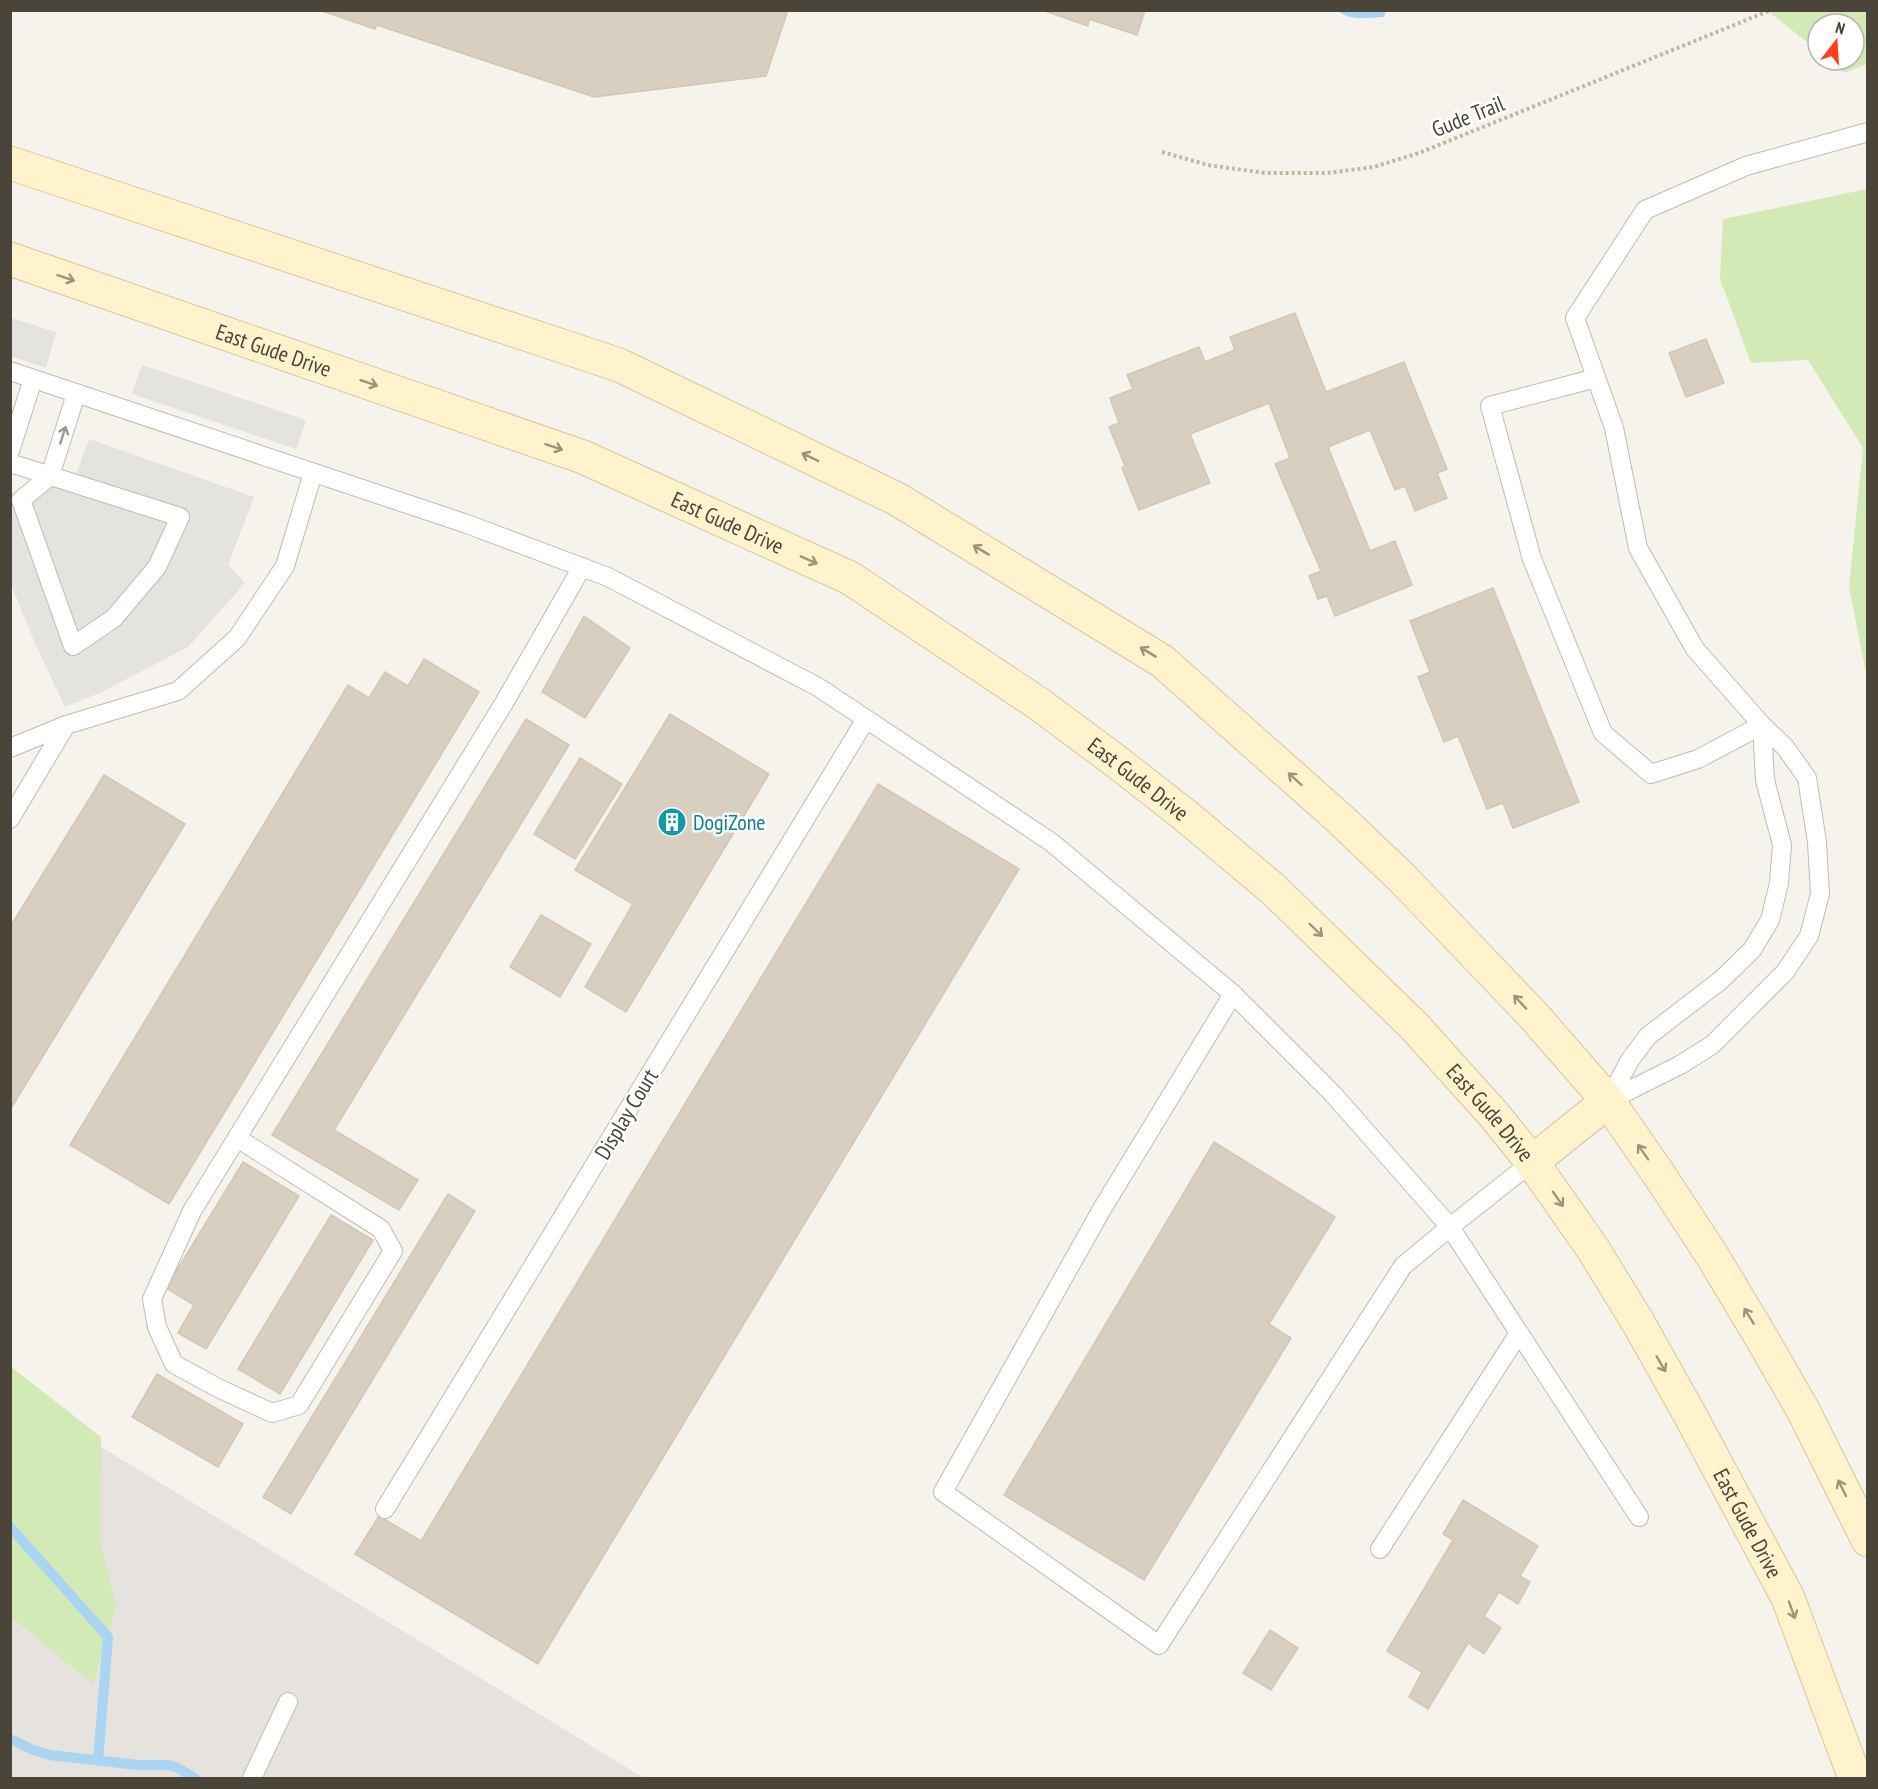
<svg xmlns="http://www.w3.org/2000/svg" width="1878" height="1789" font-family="'PT Sans Narrow',sans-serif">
<rect width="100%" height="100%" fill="#f6f3ec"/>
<path fill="#e6e2dd" d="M11,1392L644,1778H11Z"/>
<g fill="#d2eab5">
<path d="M1768,11H1867V64L1844,73L1829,60H1854V24H1818V51Z"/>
<path d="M1867,189H1868L1867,679L1849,587L1863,448L1808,360L1751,363L1720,279L1723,219Z"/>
<path d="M10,1366L101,1437L100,1540L116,1607L93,1684L11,1617Z"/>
</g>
<g fill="#e5e3e0">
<path d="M11,318L56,332L46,368L11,356Z"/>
<path d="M142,365L306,420L296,449L132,394Z"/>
<path d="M89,439L254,497L228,565L245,583L188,647L102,692L65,707L34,641L11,584V505L77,472Z"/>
</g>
<path fill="#a9d4f2" d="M1338,11H1386L1384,17C1370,18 1349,21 1338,11Z"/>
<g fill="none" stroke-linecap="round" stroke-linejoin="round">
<g stroke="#a9d4f2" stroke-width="10">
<path d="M10,1527L108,1637L98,1761"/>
<path d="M10,1739L33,1750L50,1755L138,1765H168L176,1767L195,1778"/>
</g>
</g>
<g fill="#d8cfc1" stroke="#d3c7b4" stroke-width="1.5">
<path d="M319,10H788L766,76L594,97L377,25L375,29Z"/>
<path d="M1042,10H1145L1137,35L1089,19L1088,26Z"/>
<path d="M1295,313L1326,392L1404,362L1447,469L1437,473L1447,498L1415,511L1405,486L1395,490L1370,430L1328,447L1370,551L1395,541L1412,585L1335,616L1327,596L1318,599L1309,576L1321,571L1275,464L1290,458L1269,403L1190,434L1210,483L1139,510L1122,468L1125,466L1109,427L1119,423L1110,398L1133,389L1127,375L1199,347L1205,362L1235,350L1230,337Z"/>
<path d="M1706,339L1724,383L1686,397L1669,353Z"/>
<path d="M1493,588L1579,802L1513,828L1503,803L1487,809L1458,736L1444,742L1418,677L1430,672L1410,621Z"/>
<path d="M584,616L630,648L585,718L542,692Z"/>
<path d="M424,659L479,692L169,1204L70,1145L348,685L369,698L385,672L408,686Z"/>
<path d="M670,714L769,774L626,1012L585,987L633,904L575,870Z"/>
<path d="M526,719L569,745L334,1130L418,1180L399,1210L272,1135Z"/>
<path d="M580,758L622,784L575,859L534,834Z"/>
<path d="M104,775L185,824L10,1110V927Z"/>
<path d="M878,784L1019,869L538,1664L355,1554L379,1516L421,1541Z"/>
<path d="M541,915L591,944L560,997L510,967Z"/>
<path d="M1214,1142L1335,1217L1269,1324L1291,1338L1144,1580L1004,1495Z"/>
<path d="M243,1162L299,1196L206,1349L178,1333L194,1305L166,1288Z"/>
<path d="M448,1194L475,1211L291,1514L263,1497Z"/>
<path d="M331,1215L373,1240L280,1394L238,1369Z"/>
<path d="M157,1374L243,1424L218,1467L132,1417Z"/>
<path d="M1463,1500L1538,1546L1520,1576L1530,1582L1518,1604L1499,1592L1484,1616L1501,1628L1484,1654L1468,1643L1428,1709L1409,1697L1422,1672L1387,1651L1453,1540L1443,1534Z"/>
<path d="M1270,1630L1298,1648L1271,1690L1243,1673Z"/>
</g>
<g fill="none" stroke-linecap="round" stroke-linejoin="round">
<g stroke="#c2bbae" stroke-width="20">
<g id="service">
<path d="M10,371L467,524L608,577L818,687L1051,842L1233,994L1333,1094L1450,1227L1532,1162"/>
<path d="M1596,378L1490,406L1532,559L1603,733L1651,774L1698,759L1762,725L1695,649L1638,548L1614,428L1575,318L1645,210L1746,166L1868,132"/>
<path d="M10,451L33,379"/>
<path d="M10,463L180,517L157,567L114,618L73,646L21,500L50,476L76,394"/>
<path d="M1762,725L1785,747L1807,778L1817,842L1820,894L1809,936L1785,972L1712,1045L1680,1065L1608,1101L1630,1060L1648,1036L1721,980L1752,950L1770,920L1779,883L1782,845L1765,780Z"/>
<path d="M10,748L66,725L178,691L237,638L285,566L313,473"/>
<path d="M10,819L66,725"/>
<path d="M1233,994L1102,1209L943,1492L1159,1645L1403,1266L1450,1227L1639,1517"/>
<path d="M237,1138L381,1229L393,1251L299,1405L272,1413L218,1388L174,1364L157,1327L152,1299L192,1211L504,703L582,567"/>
<path d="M385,1509L866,719"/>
<path d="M1380,1549L1519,1333"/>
<path d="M252,1778L288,1702"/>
</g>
</g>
<g stroke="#d6c79b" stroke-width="35">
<g id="secondary">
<path d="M10,163L619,365L897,499L1162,661L1339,818L1402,878L1534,1016L1608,1101L1660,1176L1713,1257L1761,1337L1804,1412L1868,1540"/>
<path id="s1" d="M10,259L583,457L850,578L1039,704L1117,762L1186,816L1273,889L1414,1026L1495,1116L1532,1162L1593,1249L1639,1324L1690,1415L1788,1598L1855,1778"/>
<path d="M1532,1162L1608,1101"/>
</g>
</g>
<path stroke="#c4b79f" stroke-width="4" stroke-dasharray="3 3" stroke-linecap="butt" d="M1162,152L1208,165L1265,173H1327L1374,167L1419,153L1771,10"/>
<use href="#service" stroke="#fff" stroke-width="18"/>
<use href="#secondary" stroke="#fff3cd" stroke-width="33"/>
</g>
<defs><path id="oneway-shaft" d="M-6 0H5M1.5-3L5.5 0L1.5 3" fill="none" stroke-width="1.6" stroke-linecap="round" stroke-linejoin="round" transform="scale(1.5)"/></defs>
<g stroke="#9c937c">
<use href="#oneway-shaft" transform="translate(66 278) rotate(19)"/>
<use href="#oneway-shaft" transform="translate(369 383) rotate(19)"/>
<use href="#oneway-shaft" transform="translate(554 447) rotate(19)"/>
<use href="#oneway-shaft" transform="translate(810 457) rotate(-154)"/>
<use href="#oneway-shaft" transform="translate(981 550) rotate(-149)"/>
<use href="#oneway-shaft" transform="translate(809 560) rotate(24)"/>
<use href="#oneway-shaft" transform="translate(1148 652) rotate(-149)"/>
<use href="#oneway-shaft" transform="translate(1295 779) rotate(-138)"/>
<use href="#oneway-shaft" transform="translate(1316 930) rotate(44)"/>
<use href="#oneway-shaft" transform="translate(1520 1002) rotate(-133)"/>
<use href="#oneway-shaft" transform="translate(1643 1152) rotate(-125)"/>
<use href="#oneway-shaft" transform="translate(1558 1199) rotate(55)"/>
<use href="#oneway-shaft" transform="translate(1749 1316) rotate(-121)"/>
<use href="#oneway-shaft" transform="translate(1661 1364) rotate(60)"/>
<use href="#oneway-shaft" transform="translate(1842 1488) rotate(-116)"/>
<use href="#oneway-shaft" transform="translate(1792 1610) rotate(70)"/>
</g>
<use stroke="#9c9892" href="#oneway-shaft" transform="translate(63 435) rotate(-72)"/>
<defs>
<g id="building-disc" transform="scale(1.5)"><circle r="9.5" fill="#0f9aa8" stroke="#fff"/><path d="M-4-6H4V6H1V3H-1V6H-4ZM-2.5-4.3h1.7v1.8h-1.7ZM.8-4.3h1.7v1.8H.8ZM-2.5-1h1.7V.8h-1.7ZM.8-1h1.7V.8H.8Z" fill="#fff"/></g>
</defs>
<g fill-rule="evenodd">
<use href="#building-disc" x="672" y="822"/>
</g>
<g text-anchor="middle" stroke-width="5" stroke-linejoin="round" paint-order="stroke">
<g font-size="22" fill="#4b4439" stroke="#fff">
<text transform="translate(1468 116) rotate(-22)" y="8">Gude Trail</text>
<text dy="8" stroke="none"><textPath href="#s1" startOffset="279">East Gude Drive</textPath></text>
<text dy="8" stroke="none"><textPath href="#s1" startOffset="765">East Gude Drive</textPath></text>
<text dy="8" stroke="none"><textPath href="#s1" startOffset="1251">East Gude Drive</textPath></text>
<text dy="8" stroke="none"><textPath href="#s1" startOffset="1737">East Gude Drive</textPath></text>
<text transform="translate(626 1114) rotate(-59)" y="8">Display Court</text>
<text dy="8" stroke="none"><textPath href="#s1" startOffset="2223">East Gude Drive</textPath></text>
</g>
<g font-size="22" fill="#0d838f" stroke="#fff" text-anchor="start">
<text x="693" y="830">DogiZone</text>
</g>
</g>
<rect width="1878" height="1789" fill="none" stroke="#4b4439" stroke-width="24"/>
<g transform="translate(1836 42) rotate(17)"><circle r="28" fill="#ffffff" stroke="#b7b4b0" stroke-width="1.5"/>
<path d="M0-4.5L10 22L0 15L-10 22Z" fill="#fc3f1d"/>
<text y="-9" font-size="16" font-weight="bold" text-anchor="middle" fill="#4b4439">N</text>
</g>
</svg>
